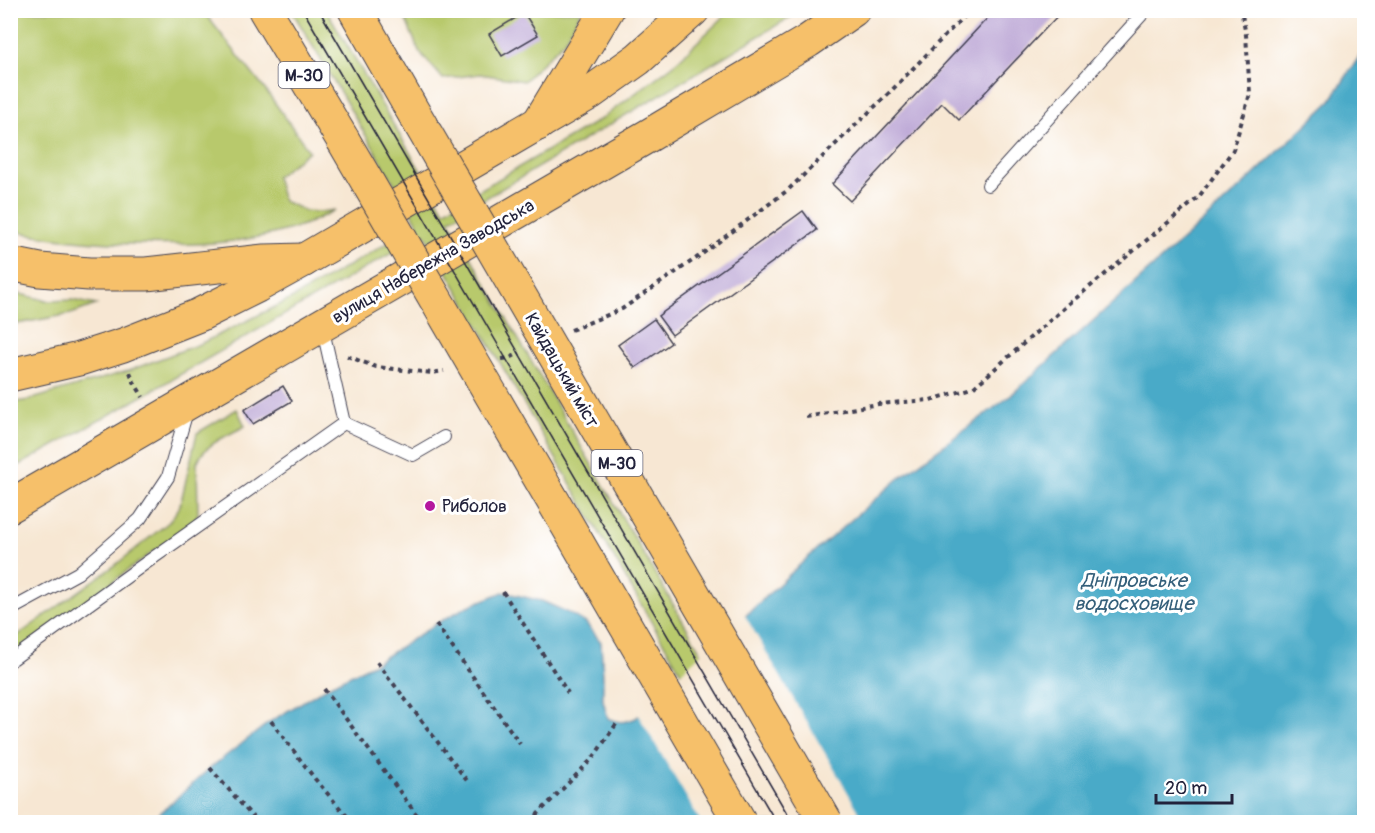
<svg xmlns="http://www.w3.org/2000/svg" width="1375" height="833" font-family="Pangolin,sans-serif">
<rect width="100%" height="100%" fill="#fff"/>
<filter id="ink" filterUnits="userSpaceOnUse"><feTurbulence type="fractalNoise" baseFrequency=".0167" numOctaves="2"/><feDisplacementMap in="SourceGraphic" scale="12" xChannelSelector="R" yChannelSelector="G"/><feConvolveMatrix kernelMatrix="1 2 1 2 8 2 1 2 1" color-interpolation-filters="sRGB"/></filter>
<filter id="wash" filterUnits="userSpaceOnUse"><feTurbulence type="fractalNoise" baseFrequency=".008" numOctaves="4" result="noise"/><feDisplacementMap in="SourceGraphic" scale="24" xChannelSelector="R" yChannelSelector="G"/><feGaussianBlur stdDeviation="1.35" result="paint"/><feColorMatrix in="noise" values="0 0 0 0 0 0 0 0 0 0 0 0 0 0 0 0 0 1.4 0 .05"/><feComposite in="paint" operator="in"/></filter>
<g filter="url(#wash)">
<rect width="100%" height="100%" fill="#f7e7d3"/>
<g fill="#b8c96c" stroke="#6d7654" stroke-width="1.5">
<path d="M10,11H203L270,96L309,151L276,177L283,201L306,211L319,212L335,210C325,215 316,220 306,224C244,247 176,246 111,243C77,241 43,238 11,230Z"/>
<path d="M292,11H327L444,211L601,119L673,65L730,11H801L449,220L800,822H768L425,234L141,397L11,470V403L29,400L128,371L202,343L291,299L419,225Z"/>
<path d="M402,11H581L564,41L524,81L480,74L443,79L419,51Z"/>
<path d="M11,292L49,301L72,300L96,305L71,314L11,325Z"/>
<path d="M237,409L245,426C229,435 204,444 197,463L198,514L193,522L11,657L10,641L118,563L169,522L179,508L182,497L197,433Z"/>
</g>
<path fill="#49aac8" stroke="#366682" stroke-width="1.5" d="M1364,22V822H150L210,768L271,721L332,684L377,662L436,624L466,607L503,592L542,601L569,613L586,623L601,642L603,676V700L608,718C619,723 625,723 636,718L805,560L902,476L1010,396L1242,186L1329,103L1361,54Z"/>
<path fill="#f7e7d3" d="M744,614L865,822H701L637,713Z"/>
<g id="blocks">
<g fill="#c0acd8">
<path d="M995,10H1063L959,120L942,103L850,201L832,184Z"/>
<path d="M524,13L538,35L502,56L489,34Z"/>
<path d="M803,211L817,230L672,335L658,316Z"/>
<path d="M654,319L671,343L635,368L618,345Z"/>
<path d="M283,386L292,401L253,424L244,410Z"/>
</g>
</g>
</g>
<g filter="url(#ink)">
<use href="#blocks" fill-opacity="0" stroke="#424052" stroke-width="1.5"/>
<g fill="none" stroke-linecap="round" stroke-linejoin="round">
<g stroke="#424052" stroke-width="14">
<g id="service">
<path d="M988,185L1146,10"/>
<path d="M344,423L413,455L444,437"/>
<path d="M10,610L78,573L140,519L168,477L187,411"/>
<path d="M10,661L143,565L344,423L322,326"/>
</g>
</g>
<g stroke="#424052" stroke-width="35">
<g id="primary">
<path d="M10,375L79,359L123,345L199,315L257,286L304,260L590,93L638,59L693,10"/>
<path d="M10,506L648,136L808,41L853,10"/>
</g>
</g>
<g stroke="#424052" stroke-width="35">
<g id="trunk">
<path d="M265,10L343,140"/>
<path d="M355,10L408,103"/>
<path d="M538,124L607,10"/>
<path d="M10,264L40,270L89,274H146L264,261L304,260"/>
</g>
</g>
<g stroke="#424052" stroke-width="4" stroke-dasharray="4.5 4.5" stroke-linecap="butt">
<path d="M571,330L622,309L698,257L788,190L890,92L970,10"/>
<path d="M347,356L376,367L432,373L444,371"/>
<path d="M502,359L510,358L520,353"/>
<path d="M130,372L133,380L143,397"/>
<path d="M806,417L878,404L930,400L973,388L1064,308L1198,198L1233,150L1250,94L1246,35L1241,10"/>
<path d="M503,592L568,693"/>
<path d="M436,624L520,744"/>
<path d="M377,662L468,782"/>
<path d="M324,689L422,822"/>
<path d="M271,721L315,779L352,822"/>
<path d="M210,768L257,822"/>
<path d="M153,819L156,822"/>
<path d="M530,822L593,758L617,723"/>
</g>
<use href="#service" stroke="#fff" stroke-width="12"/>
<use href="#primary" stroke="#f6c06b" stroke-width="33"/>
<use href="#trunk" stroke="#f6c06b" stroke-width="33"/>
<g stroke="#22223b" stroke-width="1.5">
<path d="M303,10L776,822"/>
<path d="M319,10L792,822"/>
</g>
<g stroke="#424052" stroke-width="35" stroke-linecap="butt">
<g id="trunk-bridge">
<path d="M408,103L826,822"/>
<path d="M343,140L740,822"/>
</g>
</g>
<use href="#trunk-bridge" stroke="#f6c06b" stroke-width="33"/>
</g>
</g>
<circle fill="#b5179e" stroke="#fff" stroke-width="2" cx="430" cy="506" r="6"/>
<g text-anchor="middle" stroke-width="6" stroke-linejoin="round" paint-order="stroke">
<g fill="#fff" stroke="#646476" stroke-width="1.5">
<rect x="278.5" y="62" width="51" height="26" rx="4.5"/>
<rect x="591.5" y="450" width="51" height="26" rx="4.5"/>
</g>
<g font-size="16" font-weight="bold" fill="#22223b">
<text x="304" y="81">М-30</text>
<text x="617" y="469">М-30</text>
</g>
<g font-size="18" fill="#22223b" stroke="#fff">
<text transform="translate(433 261) rotate(-30)" y="6">вулиця Набережна Заводська</text>
<text transform="translate(562 370) rotate(60)" y="6">Кайдацький міст</text>
</g>
<g font-size="18" fill="#22223b" stroke="#fff" text-anchor="start">
<text x="442" y="512">Риболов</text>
</g>
<g font-size="20" font-style="italic" fill="#345f7a" stroke="#fff">
<text x="1134" y="587">Дніпровське<tspan x="1134" dy="23">водосховище</tspan></text>
</g>
</g>
<rect width="1375" height="833" fill="none" stroke="#fff" stroke-width="36"/>
<path d="M1156 794v9h76v-9" fill="none" stroke="#22223b" stroke-width="3"/>
<text x="1165" y="794" font-size="18" fill="#22223b" stroke="#ffffff" stroke-width="4.5" paint-order="stroke">20 m</text>
</svg>
